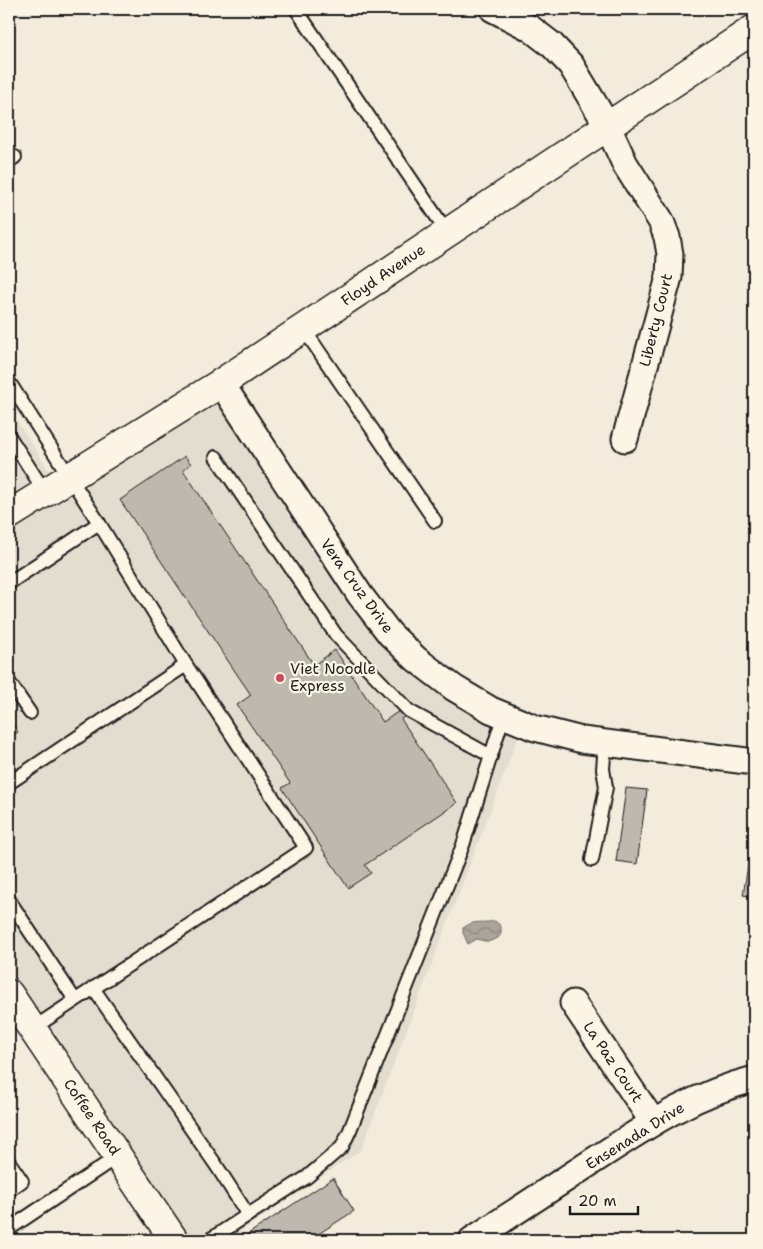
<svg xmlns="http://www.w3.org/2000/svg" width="763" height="1249" font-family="'Shantell Sans',sans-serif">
<defs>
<pattern id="water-waves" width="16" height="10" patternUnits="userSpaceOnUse" patternTransform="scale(1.25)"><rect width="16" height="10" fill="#aaa59b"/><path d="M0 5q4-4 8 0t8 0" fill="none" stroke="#8a867e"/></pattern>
</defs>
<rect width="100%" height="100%" fill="#f3ecdd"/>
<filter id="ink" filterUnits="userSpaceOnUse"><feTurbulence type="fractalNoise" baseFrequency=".02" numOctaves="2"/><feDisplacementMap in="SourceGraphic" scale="10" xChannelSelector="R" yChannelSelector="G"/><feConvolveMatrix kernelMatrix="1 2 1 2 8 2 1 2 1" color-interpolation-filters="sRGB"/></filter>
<g filter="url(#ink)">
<g fill="#e3ddcf">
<path d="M215,395L354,606L441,696L518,738L361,1150L228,1240H187L9,977V532Z"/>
<path d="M9,409L51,473L9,500Z"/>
</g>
<path fill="url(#water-waves)" stroke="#716e68" d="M495,921L501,926V934L498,938L488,942L477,939L468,944L463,933V928C475,919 482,924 495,921Z"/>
<g fill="#beb9ae" stroke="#1c1c1c">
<path d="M185,456L191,464L183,470L314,665L335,650L383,722L402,709L407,715L401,719L457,803L365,865L371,873L348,888L282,788L290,783L237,705L251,695L120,500Z"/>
<path d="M9,719L18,732L9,738Z"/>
<path d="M626,788L647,790L637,864L616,861Z"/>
<path d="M754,830V897L743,895Z"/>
<path d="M333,1178L354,1211L309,1240H239Z"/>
</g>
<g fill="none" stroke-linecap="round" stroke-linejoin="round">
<g stroke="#1c1c1c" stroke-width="16">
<g id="lane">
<path d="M296,9L447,232"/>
<path d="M9,161L15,157"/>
<path d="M303,328L435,521"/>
<path d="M9,382L99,523L186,665L306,848L32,1029"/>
<path d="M9,436L45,492"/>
<path d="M216,457L336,635L409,711L491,756"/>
<path d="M9,583L99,523"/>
<path d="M9,682L30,713"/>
<path d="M9,783L186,665"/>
<path d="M592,860L606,787L603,769L605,743"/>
<path d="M9,900L75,1000"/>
<path d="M93,988L216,1165L248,1215"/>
<path d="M9,1162L22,1181L9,1190"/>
<path d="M9,1229L118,1156"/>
<path d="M209,1240L307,1177L342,1147L350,1130L463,845L504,714"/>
</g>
</g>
<g stroke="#1c1c1c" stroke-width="29">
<g id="street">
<path d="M493,9L530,28L552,45L571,65L607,125L625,164L661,221L667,237L670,254L669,277L625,439"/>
<path d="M221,383L360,595L390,634L416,659L454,688L491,710L535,728L582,740L754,762"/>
<path d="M573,1003L653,1122"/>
<path d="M472,1240C512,1214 552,1188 593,1161C647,1126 691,1095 754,1079"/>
</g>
</g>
<g stroke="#1c1c1c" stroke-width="31">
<g id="secondary">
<path d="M9,515L221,383L754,29"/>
<path d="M9,994L174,1240"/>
</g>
</g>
<use href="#lane" stroke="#fcf5e5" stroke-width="12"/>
<use href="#street" stroke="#fcf5e5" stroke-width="25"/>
<use href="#secondary" stroke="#fcf5e5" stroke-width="28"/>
</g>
</g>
<circle fill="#d1495b" stroke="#fcf5e5" stroke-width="2" cx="280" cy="678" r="5"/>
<g text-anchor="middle" stroke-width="4.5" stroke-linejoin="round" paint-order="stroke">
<g font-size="15" fill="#1c1c1c" stroke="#fcf5e5">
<text transform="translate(383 275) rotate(-34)" y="5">Floyd Avenue</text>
<text transform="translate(656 320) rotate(-76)" y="5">Liberty Court</text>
<text transform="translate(357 586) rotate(54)" y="5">Vera Cruz Drive</text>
<text transform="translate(613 1062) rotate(56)" y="5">La Paz Court</text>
<text transform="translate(92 1117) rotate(56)" y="5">Coffee Road</text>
<text transform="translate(635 1136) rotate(-32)" y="5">Ensenada Drive</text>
</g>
<g font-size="15" fill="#1c1c1c" stroke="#fcf5e5" text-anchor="start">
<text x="290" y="674">Viet Noodle<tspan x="290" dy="17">Express</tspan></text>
</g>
</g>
<rect width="763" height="1249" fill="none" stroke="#fcf5e5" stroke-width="30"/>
<rect x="15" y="15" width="733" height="1219" fill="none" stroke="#1c1c1c" stroke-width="2" filter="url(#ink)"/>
<path d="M570 1206v8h68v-8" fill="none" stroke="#1c1c1c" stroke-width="2.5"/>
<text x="578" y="1206" font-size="15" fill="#1c1c1c" stroke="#fcf5e5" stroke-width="4" paint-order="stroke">20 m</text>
</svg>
